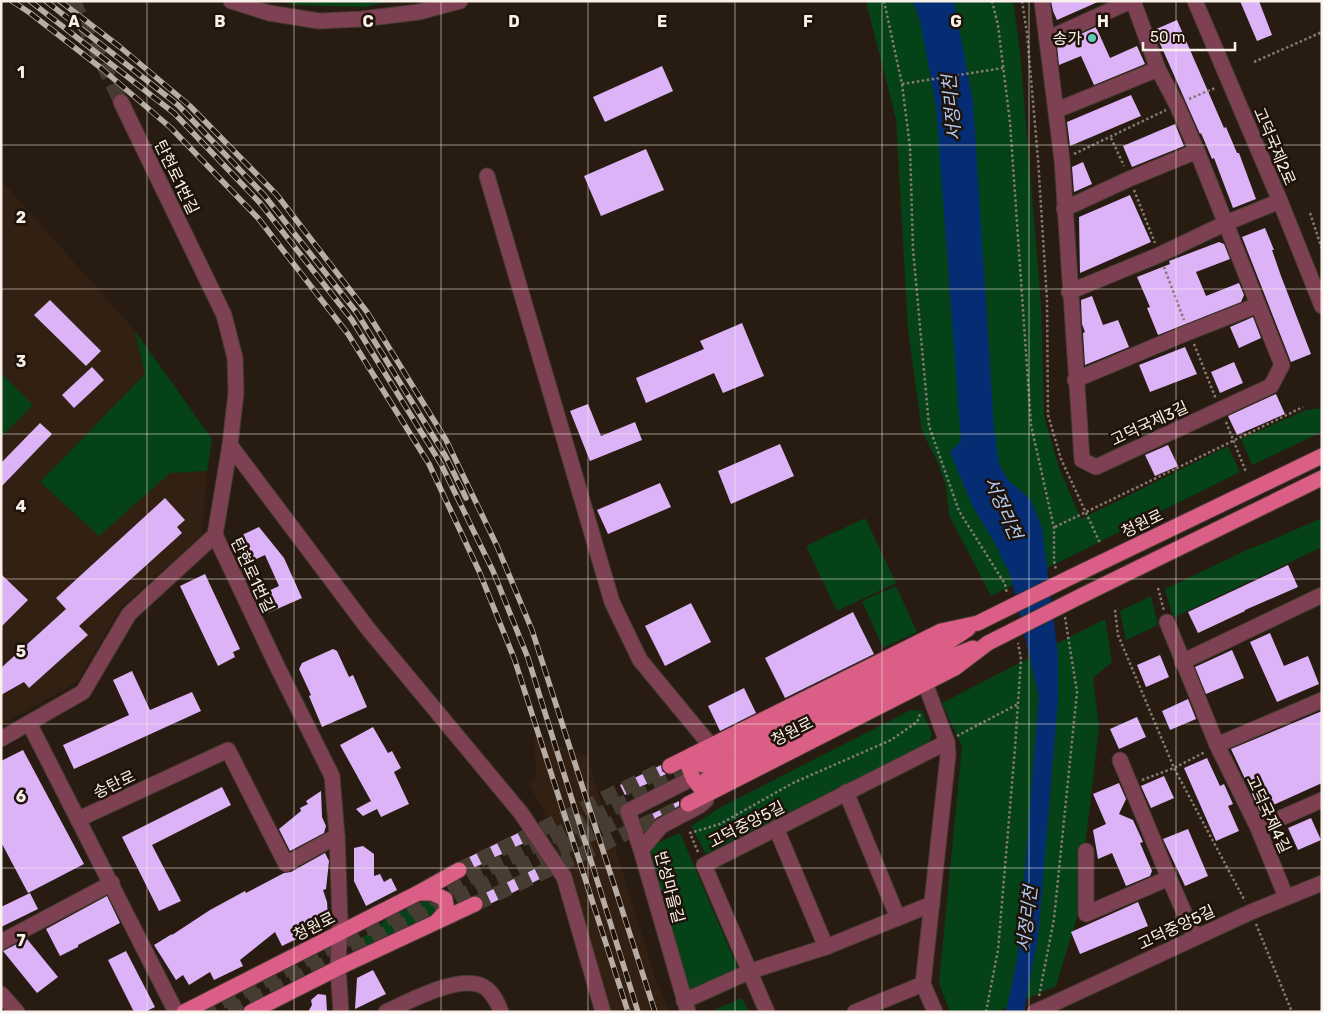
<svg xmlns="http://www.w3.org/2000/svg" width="1323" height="1013" font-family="Rubik,'Noto Sans KR',sans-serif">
<rect width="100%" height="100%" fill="#281c12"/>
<g fill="#322112">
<path d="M1,180L135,331L145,374L40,482L99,536L170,473L207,471L202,535L121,607L77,682L1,725Z"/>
<path d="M534,736L587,757L656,981L670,1012H603L546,815L529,784L536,776Z"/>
</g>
<g fill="#054218">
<path d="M280,1H390L366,7L294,5Z"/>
<path d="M866,1H1013L1020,52L1041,304L1044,416L1059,468L1081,519L1228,446L1240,472L991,596L949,515L946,486L937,461L922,431L908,330L896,119Z"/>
<path d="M135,331L212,439L207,471L170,473L99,536L40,482L145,374Z"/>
<path d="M1,373L33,405L1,437Z"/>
<path d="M1322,408V432L1252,465L1241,439L1306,410Z"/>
<path d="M865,518L896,583L837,611L806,546Z"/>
<path d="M1322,518V547L1173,618L1165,589L1249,549L1281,536Z"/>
<path d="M896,586L917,632L883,648L862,601Z"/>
<path d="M1151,596L1158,625L1126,640L1120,611Z"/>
<path d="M1105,619L1112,662L1093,678L1099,727L1077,917L1056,986L996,1012H950L939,983L962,747L942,703Z"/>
<path d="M911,710L922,711L932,734L929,743L706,854L691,826L723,806Z"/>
<path d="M680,833L738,969L733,981L688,998L641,850Z"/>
<path d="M427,900L435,904L434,913L356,951L358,941L390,917Z"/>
<path d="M742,998L749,1012H710Z"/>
</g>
<path fill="#042d74" d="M913,1H954L973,101L994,428L999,464L1008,480L1031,500L1042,528L1058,654V700L1038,937L1024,1012H1006L1018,955L1039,697L1011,577L995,543L973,507L950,452L961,441L936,106L920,20Z"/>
<g fill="#ddb3f7">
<path d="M1051,1H1100L1057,20L1053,11Z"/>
<path d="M1240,1H1259L1272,35L1257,41Z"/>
<path d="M1177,20L1224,128L1226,127L1237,153H1239L1256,199L1233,208L1214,158L1212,159L1201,133L1200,134L1154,30Z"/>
<path d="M1096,27L1110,58L1137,46L1145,64L1094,85L1081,56L1059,65L1057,45Z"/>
<path d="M662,66L673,91L605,122L593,97Z"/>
<path d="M1131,95L1141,116L1070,146L1067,122Z"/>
<path d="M1175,124L1184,146L1132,167L1123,146Z"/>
<path d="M646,149L664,190L601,216L584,176Z"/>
<path d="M1083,162L1092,184L1074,192L1072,167Z"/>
<path d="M1130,195L1151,242L1080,273L1079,217Z"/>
<path d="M1265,228L1274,250H1272L1281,276L1311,354L1291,362L1242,237Z"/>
<path d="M1219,242L1224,244L1230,259L1196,272L1206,296L1239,283L1244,295L1241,302L1158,335L1147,308L1150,307L1137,277L1170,264L1169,261Z"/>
<path d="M1092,296L1103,325L1118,320L1129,347L1085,365L1083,333L1085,332L1082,324L1081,300Z"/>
<path d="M50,300L101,351L86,366L34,315Z"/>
<path d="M1253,317L1261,338L1239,348L1230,327Z"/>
<path d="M742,323L764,376L723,393L714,373L646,403L636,378L704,349L700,341Z"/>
<path d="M1185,347L1197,374L1150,392L1139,365Z"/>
<path d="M1234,362L1243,383L1220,393L1211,372Z"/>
<path d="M92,367L104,380L74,408L62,395Z"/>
<path d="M1276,394L1285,414L1237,435L1228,416Z"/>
<path d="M588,404L601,436L635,422L642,440L590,461L570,411Z"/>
<path d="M40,423L52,434L1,487V463Z"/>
<path d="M780,444L794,476L731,504L718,471Z"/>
<path d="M1168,445L1178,466L1155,476L1145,455Z"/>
<path d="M660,483L671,507L608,534L597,510Z"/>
<path d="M165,498L185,520L177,527L182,533L79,626L88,635L29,688L24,682L1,695V668L66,609L56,598Z"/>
<path d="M259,527L284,558L302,598L268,613L260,595L279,586L265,555L245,564L236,544L244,534Z"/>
<path d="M1288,565L1298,587L1245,610V611L1198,633L1188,612Z"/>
<path d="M1,574L28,600L1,627Z"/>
<path d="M205,574L240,649L233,652L235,657L218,666L180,586Z"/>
<path d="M691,603L711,642L665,666L645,626Z"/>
<path d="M853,612L874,654L785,698L765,658Z"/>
<path d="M1270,633L1284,666L1308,656L1319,684L1277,702L1250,642Z"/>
<path d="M333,649L337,651L349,677L353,675L367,707L322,727L309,696L311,695L299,669L302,663Z"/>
<path d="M1232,650L1244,678L1206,694L1195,667Z"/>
<path d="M1160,655L1169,677L1146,687L1137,665Z"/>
<path d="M132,671L150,710L192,692L201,711L74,769L63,745L129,715L113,680Z"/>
<path d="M744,688L756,713L720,731L708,706Z"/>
<path d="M1188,699L1196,719L1170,730L1162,711Z"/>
<path d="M1322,711V783L1260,811L1231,749Z"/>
<path d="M1137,717L1146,737L1119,749L1110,729Z"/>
<path d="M373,727L388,753L392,751L401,768L394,772L409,804L381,817L377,809L363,816L356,809L371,801L340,745Z"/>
<path d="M23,750L84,864L28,893L1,842V761Z"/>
<path d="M1207,758L1220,786L1224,784L1233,804L1228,806L1239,831L1216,841L1184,768Z"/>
<path d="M661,765L662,771L666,774L625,795L620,785Z"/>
<path d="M1164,776L1174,798L1151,808L1141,786Z"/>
<path d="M1119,783L1126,799L1119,814L1133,820L1143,842L1140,843L1152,871L1150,876L1126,886L1112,853L1098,859L1093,830L1106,824L1093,794Z"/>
<path d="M222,787L231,805L152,845L181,901L159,911L122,837Z"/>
<path d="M321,791L322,817L326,826L324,833L290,851L279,829L301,811L300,808L308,804L306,801Z"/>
<path d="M679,801V806L656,818L644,831L641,819Z"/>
<path d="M1311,818L1321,840L1298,850L1288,828Z"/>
<path d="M1188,829L1208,876L1185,886L1163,839Z"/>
<path d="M522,831L528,841L468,871L467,865L461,861Z"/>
<path d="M363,846L374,854V876L380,874L384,882L391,878L397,890L366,906L354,881V848Z"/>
<path d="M325,853L329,861L326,889L323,890L327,902L328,917L306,928L309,933L282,946L275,932L240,960L243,966L214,980L210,972L189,985L183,975L176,980L154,945L172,934V935L210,910L245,891L246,893L284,873L291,872Z"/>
<path d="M541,865L546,876L484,907V900L479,896Z"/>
<path d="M30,893L38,909L1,927V907Z"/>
<path d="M107,896L120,923L78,945V947L60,956L46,929Z"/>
<path d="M1138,902L1148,926L1080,954L1071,932Z"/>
<path d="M27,939L58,977L37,993L3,951Z"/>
<path d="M126,951L155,1007L145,1012H134L108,960Z"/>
<path d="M373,970L386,994L355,1009L357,978Z"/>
<path d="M318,994L326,995L327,1012H308L312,1005L311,1000Z"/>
</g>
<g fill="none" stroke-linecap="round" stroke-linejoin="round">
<path stroke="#473c32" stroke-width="15" stroke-dasharray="15 8" stroke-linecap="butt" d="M73,1L121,102"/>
<g stroke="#473c32" stroke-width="15" stroke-dasharray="15 8" stroke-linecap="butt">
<path d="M459,870L670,766"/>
<path d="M475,904L688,804"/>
<path d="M201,1012L550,838L699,767"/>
<path d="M229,1012L471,891L641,810"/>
</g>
<g stroke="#453a30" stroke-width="17">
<g id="minor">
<path d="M231,1L269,13L319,21L362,19L419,12L460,1"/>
<path d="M1042,1L1062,160L1082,460L1096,467L1271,386L1282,365L1197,151L1177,105L1158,69L1133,1"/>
<path d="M1195,1L1280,201L1322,306"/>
<path d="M1047,39L1131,1"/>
<path d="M121,102L224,315L235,358L236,393L230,445L215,535L277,666L332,776L337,836L340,919L338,968L341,1012"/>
<path d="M1057,110L1158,69"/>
<path d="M487,176L612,602L640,660L711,746"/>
<path d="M1064,209L1129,179L1197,151"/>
<path d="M1069,292L1159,255L1226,223L1280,201"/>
<path d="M1075,380L1189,332L1258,305"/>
<path d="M230,445L369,630L521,813L564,877L603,1012"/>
<path d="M1167,622L1217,745L1258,828L1286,897"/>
<path d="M1182,662L1322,595"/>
<path d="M925,683L947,742L948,755L923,984L935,1012"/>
<path d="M29,723L176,1012"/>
<path d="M1,739L83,692L129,614L215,535"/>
<path d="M1217,745L1322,700"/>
<path d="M1120,760L1169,878L1195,937"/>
<path d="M846,792L898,918"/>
<path d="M79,819L228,750L286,864L337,836"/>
<path d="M776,828L826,947"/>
<path d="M1258,828L1322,800"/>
<path d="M641,850L628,811L693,778"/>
<path d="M1086,851V914L1169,878"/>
<path d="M1,942L112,883"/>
<path d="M1,994L17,1012"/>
<path d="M684,1001L751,971L826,947L932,904"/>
<path d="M1046,1007L1251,912L1322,883"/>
<path d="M386,1012C407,1002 466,970 487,989C493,994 499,1005 501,1012"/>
<path d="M688,1012L641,850L661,826L699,806L706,800"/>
<path d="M767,1012L704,865L947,742"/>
<path d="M855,1012L923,984"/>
</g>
</g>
<g stroke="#453a30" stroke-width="17">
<g id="major">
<path d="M1071,577L1322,456"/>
<path d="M1081,596L1322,478"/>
<path d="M692,755L688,765L693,778L702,790L710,792"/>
<path d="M702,765L947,643L968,629"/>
<path d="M670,766L941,631L978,623"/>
<path d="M707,779L950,657L973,648"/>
<path d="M688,804L955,668L988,643"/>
<path d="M418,893H432L445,899L447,910L437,921"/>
<path d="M184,1012L418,893L459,870"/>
<path d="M251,1012L338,968L475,904"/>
</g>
</g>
<g stroke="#847a71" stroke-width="2.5" stroke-dasharray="2.5 2.5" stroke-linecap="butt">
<path d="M884,1L902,84L910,147L913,249L929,426L959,511L1005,584L1007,594"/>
<path d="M992,1L998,25L1010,122L1031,425L1054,528V561L1056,570"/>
<path d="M1022,1L1027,33L1038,159L1047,300L1048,415L1061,459L1100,543"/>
<path d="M1254,62L1322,32"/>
<path d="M902,84L1003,68"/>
<path d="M1189,99L1215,88"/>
<path d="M1111,138L1124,166"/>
<path d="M1074,154L1166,110"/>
<path d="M1134,190L1155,243"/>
<path d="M1310,213L1322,249"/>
<path d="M1164,267L1184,320"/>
<path d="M1194,344L1216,399"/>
<path d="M1226,422L1246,472"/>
<path d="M1055,527L1303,407"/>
<path d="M1158,588L1164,611"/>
<path d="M1115,610L1118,635L1174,768L1245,901"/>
<path d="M957,736L1018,704"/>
<path d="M1142,780L1174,768L1205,752"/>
<path d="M698,852L690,833L720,824L793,783L891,740L917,722L920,714"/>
<path d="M1256,924L1292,1012"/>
<path d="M1039,996L1054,919L1077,692L1065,617"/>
<path d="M986,1012L998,950L1015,748L1021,659L1018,643"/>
</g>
<use href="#minor" stroke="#7e4153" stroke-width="15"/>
<use href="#major" stroke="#db5e87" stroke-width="15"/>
<g stroke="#b7ada5" stroke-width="5.5">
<g id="rail">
<path d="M12,1L30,13L101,68L171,128L258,218L348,334L429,464L479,571L514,658L628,1012"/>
<path d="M30,1L174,113L260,203L352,320L441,464L493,571L528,658L638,1012"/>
<path d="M46,1L178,105L264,195L357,313L446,457L466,498"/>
<path d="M60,1L120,47L190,106L277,195L367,312L446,440L497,546L532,630L655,1012"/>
</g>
</g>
<use href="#rail" stroke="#1f1309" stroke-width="4" stroke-dasharray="11" stroke-linecap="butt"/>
<g stroke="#453a30" stroke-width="17" stroke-linecap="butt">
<path id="minor-bridge" d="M1034,1012L1046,1007"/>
</g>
<g stroke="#453a30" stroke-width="17" stroke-linecap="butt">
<g id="major-bridge">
<path d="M978,623L1071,577"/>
<path d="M988,643L1081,596"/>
</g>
</g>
<use href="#minor-bridge" stroke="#7e4153" stroke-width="15"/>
<use href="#major-bridge" stroke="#db5e87" stroke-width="15"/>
</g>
<path fill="none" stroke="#f9f0e9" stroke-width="1" stroke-opacity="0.55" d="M147,1V1012M294,1V1012M441,1V1012M588,1V1012M735,1V1012M882,1V1012M1029,1V1012M1176,1V1012M1,145H1322M1,289H1322M1,434H1322M1,579H1322M1,724H1322M1,868H1322"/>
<circle fill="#5eceb8" stroke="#1f1309" stroke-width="2" cx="1092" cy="38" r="5"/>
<g text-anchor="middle" stroke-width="5" stroke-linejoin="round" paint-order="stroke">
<g font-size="16" fill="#f9f0e9" stroke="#1f1309" text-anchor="end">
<text x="1082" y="44">송가</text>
</g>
<g font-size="16" fill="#f9f0e9" stroke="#1f1309">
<text transform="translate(1275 146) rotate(67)" y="6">고덕국제2로</text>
<text transform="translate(177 177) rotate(64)" y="6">탄현로1번길</text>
<text transform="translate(1149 423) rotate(-25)" y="6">고덕국제3길</text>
<text transform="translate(1142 523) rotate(-26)" y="6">청원로</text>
<text transform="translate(253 575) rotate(65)" y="6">탄현로1번길</text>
<text transform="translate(792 731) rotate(-27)" y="6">청원로</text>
<text transform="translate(114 784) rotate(-25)" y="6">송탄로</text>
<text transform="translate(1269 814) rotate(65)" y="6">고덕국제4길</text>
<text transform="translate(746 824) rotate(-27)" y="6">고덕중앙5길</text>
<text transform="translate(670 887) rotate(75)" y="6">반성마을길</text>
<text transform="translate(314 926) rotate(-27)" y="6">청원로</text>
<text transform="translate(1176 927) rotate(-25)" y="6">고덕중앙5길</text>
</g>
<g font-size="18" font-style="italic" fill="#b1c9f3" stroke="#1f1309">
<text transform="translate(952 108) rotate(-95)" y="6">서정리천</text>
<text transform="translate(1003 508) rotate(66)" y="6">서정리천</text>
<text transform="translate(1027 919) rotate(-83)" y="6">서정리천</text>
</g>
</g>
<g font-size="16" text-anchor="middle" font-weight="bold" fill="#f9f0e9" stroke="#1f1309" stroke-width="5" stroke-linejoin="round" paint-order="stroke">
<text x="74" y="27">A</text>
<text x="220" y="27">B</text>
<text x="368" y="27">C</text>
<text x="514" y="27">D</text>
<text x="662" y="27">E</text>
<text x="808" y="27">F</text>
<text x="956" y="27">G</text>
<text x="1103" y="27">H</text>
<text x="21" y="78">1</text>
<text x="21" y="223">2</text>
<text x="21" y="367">3</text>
<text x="21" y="512">4</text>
<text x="21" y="657">5</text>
<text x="21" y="802">6</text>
<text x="21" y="946">7</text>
</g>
<rect width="1323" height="1013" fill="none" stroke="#f9f0e9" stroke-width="5"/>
<path d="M1143 42v8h92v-8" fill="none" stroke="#f9f0e9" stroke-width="2.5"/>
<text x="1150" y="42" font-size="15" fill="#f9f0e9" stroke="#1f1309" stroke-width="4" paint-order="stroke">50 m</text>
</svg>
